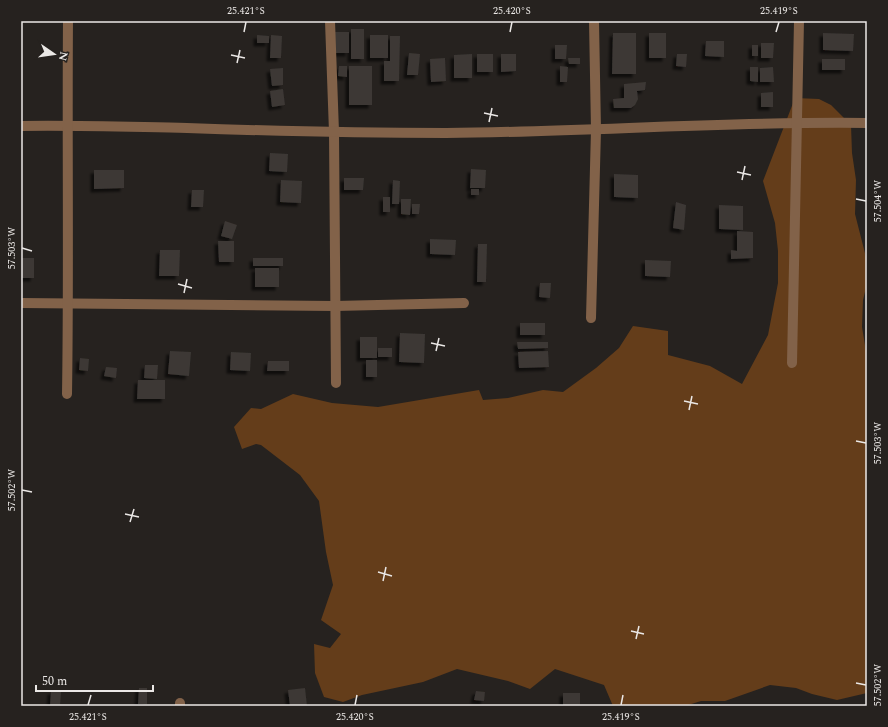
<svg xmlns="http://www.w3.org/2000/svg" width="888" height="727" font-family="Spectral,serif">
<defs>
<filter id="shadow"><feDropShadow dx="-3.5" dy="3.5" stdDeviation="1" flood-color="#0009"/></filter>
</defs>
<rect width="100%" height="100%" fill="#26221f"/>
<path fill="#643d1a" d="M795,98L819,99L831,105L851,125L852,153L856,180L855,214L867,261V284L863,300L862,327L867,357V693L837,700L812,694L796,688L770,685L725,701H701L685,706H613L604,685L555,669L530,689L508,681L457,669L423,682L362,695L343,702L324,697L315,673L314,644L330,648L341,634L321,620L333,585L326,552L319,501L300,475L261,445L256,444L242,449L234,427L251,408L261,409L293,394L332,403L378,407L479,390L483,400L508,398L543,390L563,392L596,368L619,348L633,326L668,331V355L710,366L742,384L768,335L778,283V251L775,223L763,181Z"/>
<g fill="#3c3835" filter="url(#shadow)">
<rect x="351" y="29" width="13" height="30"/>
<rect x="335" y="32" width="14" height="21"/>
<path d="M613,33H636V74H612Z"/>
<rect x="649" y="33" width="17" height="25"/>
<path d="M823,33L854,34L853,51L823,50Z"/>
<path d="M257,35L269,36V43H257Z"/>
<path d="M271,35L282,36L281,58H270Z"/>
<rect x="370" y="35" width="18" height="23"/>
<path d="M390,36H400L399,81H384V61H390Z"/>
<path d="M706,41H724V57L705,56Z"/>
<path d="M761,43H774L773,58H761Z"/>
<path d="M555,45H567L566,59H555Z"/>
<rect x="752" y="45" width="6" height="11"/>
<path d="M409,53L420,54L418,75H407Z"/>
<path d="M472,54V78H454V55Z"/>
<rect x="477" y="54" width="16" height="18"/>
<path d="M501,54H516V71L501,72Z"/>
<path d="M677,54H687L686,67L676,66Z"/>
<path d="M445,58L446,81L431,82L430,59Z"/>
<path d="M568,58H580V64H569Z"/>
<rect x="822" y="59" width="23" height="11"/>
<path d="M339,66H347V77L338,76Z"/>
<rect x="349" y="66" width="23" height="39"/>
<path d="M560,66L568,67L567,82H560Z"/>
<path d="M750,67H758V82L750,81Z"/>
<path d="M773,67L774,82H760V68Z"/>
<path d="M283,68V85L272,86L270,69Z"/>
<path d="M646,82L645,90L637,91L638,99L635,105L631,108H614L613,99L624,98V84Z"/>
<path d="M283,89L285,105L272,107L270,91Z"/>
<path d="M773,92V107H761V93Z"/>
<path d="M270,153L288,154L287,172L269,171Z"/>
<path d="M471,169L486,170L485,188H470Z"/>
<path d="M94,170H124V188L94,189Z"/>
<path d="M614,174L638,175V198L614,197Z"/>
<path d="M344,178H364L363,190H344Z"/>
<path d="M281,180L302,181L301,203L280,202Z"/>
<path d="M393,180L400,181L399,204H392Z"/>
<rect x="471" y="189" width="8" height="6"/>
<path d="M192,190H204L203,207H191Z"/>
<rect x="383" y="197" width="7" height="15"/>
<path d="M401,199H411L410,215L401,214Z"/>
<path d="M676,202L686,205L684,230L673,228Z"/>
<path d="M412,204H420L419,214H412Z"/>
<path d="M719,205L743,206V230L719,229Z"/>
<path d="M225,221L237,225L232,239L221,236Z"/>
<path d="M737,231L753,232V258L731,259V250L737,251Z"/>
<path d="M430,239L456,240L455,255L430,254Z"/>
<path d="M218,241H234V262H219Z"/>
<path d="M478,244H487L486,282H477Z"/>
<path d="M160,250H180L179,276H159Z"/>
<rect x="21" y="258" width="13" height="20"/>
<rect x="253" y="258" width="30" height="8"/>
<path d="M645,260L671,261L670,277L645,276Z"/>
<rect x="255" y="268" width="24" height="19"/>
<path d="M540,283H551L550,298L539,297Z"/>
<rect x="520" y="323" width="25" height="12"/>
<path d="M400,333L425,334L424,363L399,362Z"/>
<rect x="360" y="337" width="17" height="21"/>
<path d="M517,342H548V348L518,349Z"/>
<rect x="378" y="348" width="14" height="9"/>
<path d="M170,351L191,352L189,376L168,374Z"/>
<path d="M548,351L549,367L519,368L518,352Z"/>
<path d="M231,352L251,353L250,371L230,370Z"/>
<path d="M80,358L89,359L88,371L79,370Z"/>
<rect x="366" y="360" width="11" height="17"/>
<path d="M268,361H289V371H267Z"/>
<path d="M145,365H158L157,379L144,378Z"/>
<path d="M106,367L117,368L116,378L104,376Z"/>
<path d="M138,380H165V399H137Z"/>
<path d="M139,688H147V704H138Z"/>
<path d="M305,688L307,706H290L288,690Z"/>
<path d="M51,691H61L60,706H50Z"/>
<path d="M476,691L485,692L484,701L474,700Z"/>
<rect x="563" y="693" width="17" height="13"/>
</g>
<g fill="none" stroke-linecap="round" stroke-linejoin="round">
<g stroke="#826249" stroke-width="10">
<path d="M330,21L334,132L336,383"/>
<path d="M21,126C76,125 131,127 187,128C273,131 360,133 446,133C586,132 727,121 867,123"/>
<path d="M21,303L335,306L464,303"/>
<path d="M591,318L596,130L594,21"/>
<path d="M792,363L799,21"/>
<path d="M67,394C69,270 67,145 68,21"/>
<path d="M180,703V706"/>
</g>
</g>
<path fill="none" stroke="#ebe8e6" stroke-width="1.5" d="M244,32L246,22M510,32L512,22M776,32L779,22M231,55L245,58M237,63L240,50M484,113L498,116M489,122L492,108M737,172L751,175M742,180L745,166M856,199L866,201M22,248L32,251M178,284L192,288M184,293L187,279M431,343L445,346M436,351L439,338M684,401L698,404M689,410L692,396M856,441L866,443M22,490L32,492M125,514L139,517M130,522L134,509M378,572L392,576M383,581L386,567M631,631L644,634M636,639L639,626M856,683L866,685M88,705L91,695M355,705L357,695M621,705L623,695"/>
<rect width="888" height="727" fill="none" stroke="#26221f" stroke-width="44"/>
<g transform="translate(54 54) rotate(103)" stroke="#26221f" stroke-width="3" paint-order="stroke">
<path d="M0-3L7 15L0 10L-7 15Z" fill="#ebe8e6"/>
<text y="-6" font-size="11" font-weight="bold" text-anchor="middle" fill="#ebe8e6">N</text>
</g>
<path d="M36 685v6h117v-6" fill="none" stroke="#ebe8e6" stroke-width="2"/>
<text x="42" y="685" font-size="12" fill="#ebe8e6" stroke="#26221f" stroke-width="3" paint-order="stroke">50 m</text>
<rect x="22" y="22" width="844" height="683" fill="none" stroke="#ebe8e6" stroke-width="1.5"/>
<g font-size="10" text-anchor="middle" fill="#ebe8e6">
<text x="246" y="14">25.421°S</text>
<text x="512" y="14">25.420°S</text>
<text x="779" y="14">25.419°S</text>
<text transform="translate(877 201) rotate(-90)" y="4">57.504°W</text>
<text transform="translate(11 248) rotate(-90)" y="4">57.503°W</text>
<text transform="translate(877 443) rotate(-90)" y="4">57.503°W</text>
<text transform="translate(11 490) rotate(-90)" y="4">57.502°W</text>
<text transform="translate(877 685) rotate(-90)" y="4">57.502°W</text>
<text x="88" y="720">25.421°S</text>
<text x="355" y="720">25.420°S</text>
<text x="621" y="720">25.419°S</text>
</g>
</svg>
